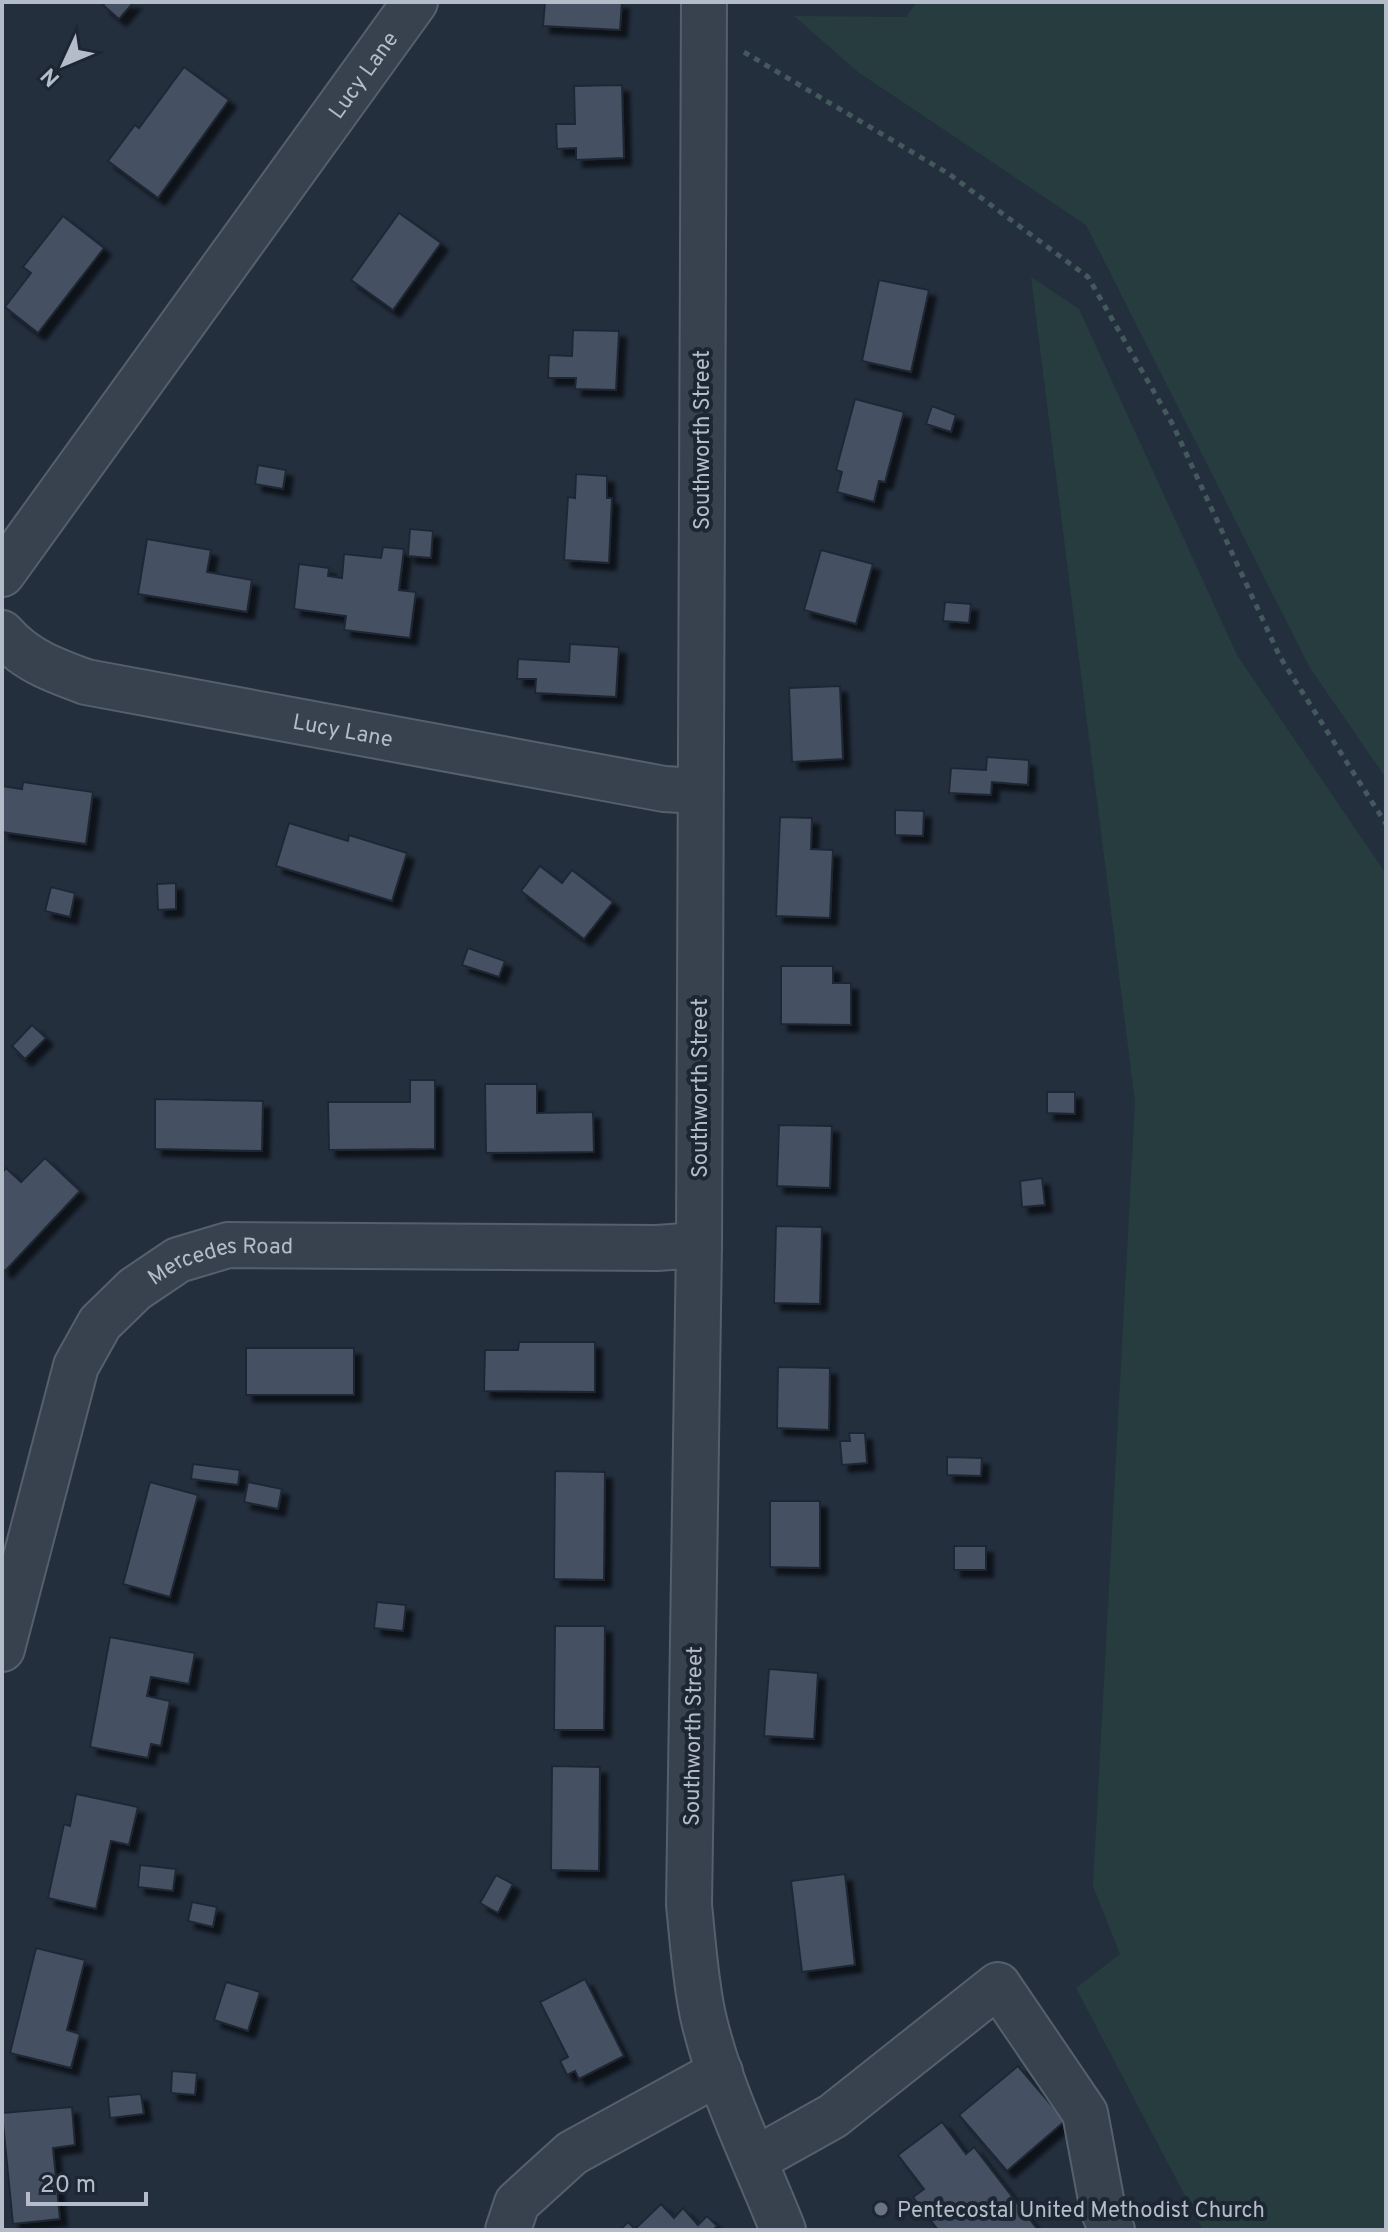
<svg xmlns="http://www.w3.org/2000/svg" width="1388" height="2232" font-family="Overpass,sans-serif">
<defs>
<filter id="shadow"><feDropShadow dx="7" dy="7" stdDeviation="2" flood-color="#0009"/></filter>
</defs>
<rect width="100%" height="100%" fill="#242f3e"/>
<g fill="#263c3f">
<path d="M917,2H1386V778L1310,668L1086,225L858,72L794,16L906,17Z"/>
<path d="M1031,277L1079,309L1237,655L1386,874V2230H1203L1076,1988L1120,1954L1093,1886L1135,1102Z"/>
</g>
<g fill="#455162" stroke="#1f2835" stroke-width="2" filter="url(#shadow)">
<path d="M106,2H134L119,19L103,5Z"/>
<path d="M545,2H622L620,30L543,26Z"/>
<path d="M184,67L229,100L158,198L108,161L135,125L139,128Z"/>
<path d="M622,85L624,158L576,160V148L557,149L556,124H575L574,86Z"/>
<path d="M399,213L441,243L393,310L351,280Z"/>
<path d="M63,216L104,248L38,333L5,307L31,273L23,267Z"/>
<path d="M879,280L929,290L911,372L862,361Z"/>
<path d="M573,330L619,331L616,390L575,389L576,378H548L549,355L572,356Z"/>
<path d="M855,399L904,412L885,482L879,481L874,502L837,492L842,472L836,470Z"/>
<path d="M932,406L956,415L951,432L926,424Z"/>
<path d="M258,465L286,470L283,489L255,484Z"/>
<path d="M576,474L607,476V498H612L609,563L564,560L568,497L575,498Z"/>
<path d="M410,529L433,531L431,558L408,556Z"/>
<path d="M147,539L211,550L207,572L252,580L247,612L138,594Z"/>
<path d="M383,547L404,549L399,590L416,592L410,638L344,630L346,616L294,609L299,564L329,568L328,576L342,578L344,554L381,558Z"/>
<path d="M821,550L873,564L856,624L804,610Z"/>
<path d="M945,602L971,604L969,623L943,621Z"/>
<path d="M570,644L619,647L616,697L535,693L536,679H517L518,659L569,662Z"/>
<path d="M840,686L843,759L792,762L789,688Z"/>
<path d="M987,757L1029,760L1028,785L992,782L991,795L949,793L951,768L986,770Z"/>
<path d="M23,782L93,792L86,844L2,832V786L22,789Z"/>
<path d="M895,810L924,811L923,836L895,835Z"/>
<path d="M780,817L812,818L811,849L833,850L830,918L776,916Z"/>
<path d="M289,823L348,841L349,835L407,853L392,901L276,866Z"/>
<path d="M540,866L562,883L572,870L613,902L584,939L521,891Z"/>
<path d="M176,883V909L158,910L157,884Z"/>
<path d="M51,887L75,893L70,917L45,911Z"/>
<path d="M468,948L505,961L499,977L462,965Z"/>
<path d="M781,966H833V983H851V1025L781,1024Z"/>
<path d="M32,1025L46,1038L25,1059L12,1046Z"/>
<path d="M410,1080H435V1149L329,1150L328,1102H410Z"/>
<path d="M485,1084H537V1113L593,1112L594,1152L486,1153Z"/>
<path d="M1047,1092H1075V1114L1047,1113Z"/>
<path d="M155,1099L263,1101L262,1151L155,1149Z"/>
<path d="M779,1125L832,1126L830,1188L777,1186Z"/>
<path d="M45,1158L80,1191L5,1271L2,1269V1173L6,1168L21,1182Z"/>
<path d="M1042,1178L1045,1205L1022,1207L1020,1181Z"/>
<path d="M776,1226L822,1227L820,1304L774,1303Z"/>
<path d="M519,1342H595V1392L484,1391L485,1350H518Z"/>
<rect x="246" y="1348" width="108" height="47"/>
<path d="M778,1367L830,1368L829,1430L777,1428Z"/>
<path d="M849,1433H865L867,1463L842,1465L840,1441H850Z"/>
<path d="M947,1457L982,1458L981,1476L947,1475Z"/>
<path d="M193,1464L240,1470L238,1485L191,1479Z"/>
<path d="M555,1471L605,1472L604,1580L554,1579Z"/>
<path d="M150,1482L198,1495L170,1597L123,1584Z"/>
<path d="M248,1482L282,1489L278,1509L244,1502Z"/>
<path d="M770,1501H820V1568L770,1567Z"/>
<rect x="954" y="1546" width="32" height="24"/>
<path d="M377,1602L406,1605L403,1631L374,1628Z"/>
<path d="M555,1626H605L604,1730H554Z"/>
<path d="M110,1637L195,1653L189,1684L151,1677L147,1696L170,1701L161,1746L151,1744L148,1758L90,1747Z"/>
<path d="M769,1669L818,1673L814,1739L764,1736Z"/>
<path d="M552,1766L600,1767L599,1871L551,1870Z"/>
<path d="M76,1794L138,1807L129,1845L111,1841L96,1909L48,1898L64,1824L70,1826Z"/>
<path d="M140,1865L176,1869L173,1891L138,1887Z"/>
<path d="M845,1874L855,1965L802,1972L791,1881Z"/>
<path d="M496,1875L513,1884L498,1913L480,1903Z"/>
<path d="M192,1902L217,1907L213,1927L188,1921Z"/>
<path d="M36,1948L85,1960L67,2030L80,2034L71,2068L10,2053Z"/>
<path d="M585,1979L624,2056L579,2079L575,2071L567,2075L560,2061L568,2057L540,2002Z"/>
<path d="M226,1982L260,1992L248,2031L214,2020Z"/>
<path d="M1018,2066L1065,2121L1007,2171L959,2115Z"/>
<path d="M172,2071L197,2073L195,2095L171,2093Z"/>
<path d="M141,2094L144,2114L110,2118L108,2097Z"/>
<path d="M72,2107L75,2145L53,2148L60,2219L13,2224L2,2113Z"/>
<path d="M942,2122L966,2154L974,2147L1038,2230H938L913,2197L924,2189L898,2155Z"/>
<path d="M661,2204L674,2218L683,2208L698,2225L707,2216L717,2226L713,2230H620L628,2222L635,2229Z"/>
</g>
<g fill="none" stroke-linecap="round" stroke-linejoin="round">
<g stroke="#565f6c" stroke-width="48">
<g id="minor">
<path d="M704,2L699,1245L689,1905C693,1942 695,1979 703,2016C720,2090 755,2159 783,2230"/>
<path id="s1" d="M2,574L415,2"/>
<path id="s2" d="M2,633C25,660 53,670 86,682L664,789L699,791"/>
<path id="s3" d="M2,1649L76,1366L100,1323L135,1289L178,1260L228,1245L657,1248L699,1245"/>
<path d="M756,2159L833,2116L998,1985L1085,2113L1103,2210L1112,2230"/>
<path d="M508,2230L517,2203L572,2153L720,2072"/>
</g>
</g>
<path stroke="#44595c" stroke-width="5" stroke-dasharray="6 6" stroke-linecap="butt" d="M744,52L949,174L1088,277L1173,425L1280,657L1386,824"/>
<use href="#minor" stroke="#38414e" stroke-width="44"/>
</g>
<circle fill="#6b7280" stroke="#1d2633" stroke-width="3" cx="881" cy="2209" r="8"/>
<g text-anchor="middle" stroke-width="8" stroke-linejoin="round" paint-order="stroke">
<g font-size="22" fill="#b4bcc9" stroke="#1d2633">
<text dy="8" stroke="none"><textPath href="#s1" startOffset="616">Lucy Lane</textPath></text>
<text transform="translate(701 440) rotate(-90)" y="8">Southworth Street</text>
<text dy="8" stroke="none"><textPath href="#s2" startOffset="360">Lucy Lane</textPath></text>
<text transform="translate(699 1088) rotate(-90)" y="8">Southworth Street</text>
<text dy="8" stroke="none"><textPath href="#s3" startOffset="484">Mercedes Road</textPath></text>
<text transform="translate(692 1736) rotate(-89)" y="8">Southworth Street</text>
</g>
<g font-size="22" fill="#b4bcc9" stroke="#1d2633" text-anchor="start">
<text x="897" y="2217">Pentecostal United Methodist Church</text>
</g>
</g>
<rect width="1388" height="2232" fill="none" stroke="#b4bcc9" stroke-width="8"/>
<g transform="translate(64 64) rotate(226)" stroke="#1d2633" stroke-width="6" paint-order="stroke">
<path d="M0-6L14 30L0 20L-14 30Z" fill="#b4bcc9"/>
<text y="-12" font-size="22" font-weight="bold" text-anchor="middle" fill="#b4bcc9">N</text>
</g>
<path d="M28 2192v12h118v-12" fill="none" stroke="#b4bcc9" stroke-width="4"/>
<text x="40" y="2192" font-size="24" fill="#b4bcc9" stroke="#1d2633" stroke-width="6" paint-order="stroke">20 m</text>
</svg>
